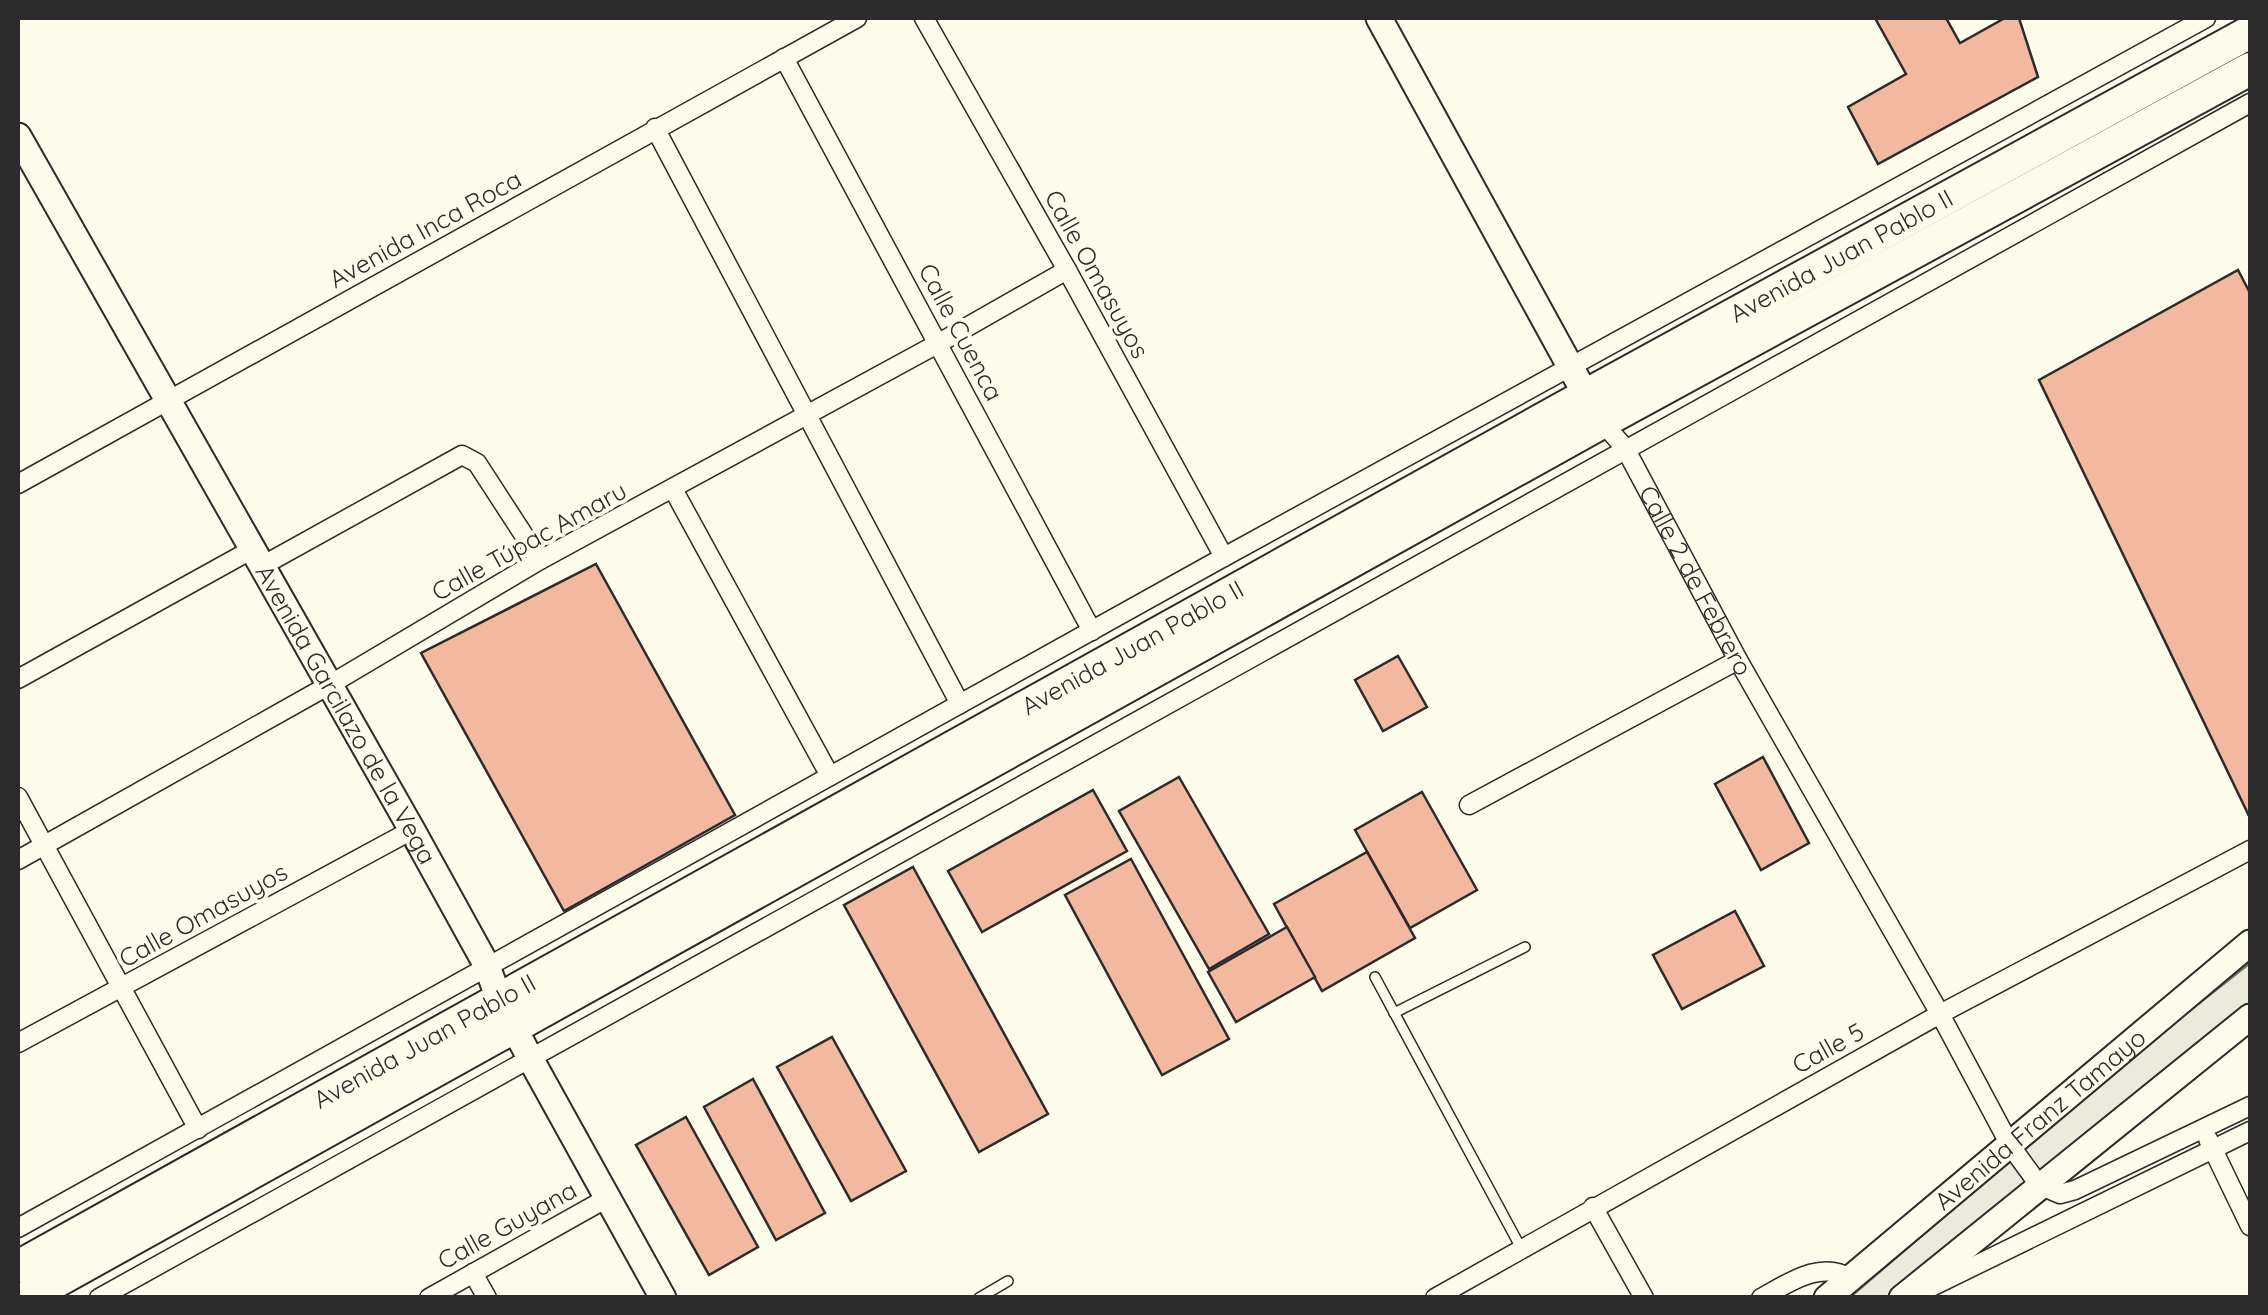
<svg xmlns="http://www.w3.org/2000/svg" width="2268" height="1315" font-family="Quicksand,sans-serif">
<rect width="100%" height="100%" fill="#fdfbea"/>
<path fill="#ecebdb" stroke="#74746e" stroke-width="2.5" d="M2250,963V1006L2103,1132L1889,1297L1849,1298L2121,1065Z"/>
<g fill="#f2b8a0" stroke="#2b2b2b" stroke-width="2.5">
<path d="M1875,18H1946L1960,43L2005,18H2019L2038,77L1878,164L1848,107L1906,74Z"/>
<path d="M2238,270L2250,293V818L2039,380Z"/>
<path d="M596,564L735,815L564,911L421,653Z"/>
<path d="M1398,656L1427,707L1383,731L1355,680Z"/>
<path d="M1763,757L1809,843L1761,870L1715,784Z"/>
<path d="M1179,777L1269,934L1209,969L1119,811Z"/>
<path d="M1093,790L1127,851L982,932L948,871Z"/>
<path d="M1422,792L1477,890L1410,928L1355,830Z"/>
<path d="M1367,852L1415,938L1322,991L1274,904Z"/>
<path d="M1131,859L1229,1039L1162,1075L1065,895Z"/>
<path d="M913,867L1048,1114L979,1152L844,905Z"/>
<path d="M1735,911L1764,966L1682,1009L1653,955Z"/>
<path d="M1287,927L1315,977L1236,1022L1208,972Z"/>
<path d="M832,1037L906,1171L851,1201L777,1067Z"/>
<path d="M753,1079L825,1213L776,1240L704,1107Z"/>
<path d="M686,1117L758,1247L709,1275L636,1145Z"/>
</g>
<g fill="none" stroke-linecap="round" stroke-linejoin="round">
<g stroke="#2b2b2b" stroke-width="12">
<g id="lane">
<path d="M1375,977L1521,1248"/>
<path d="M1394,1013L1525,947"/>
<path d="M979,1298L1008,1281"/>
</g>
</g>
<g stroke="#2b2b2b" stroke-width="21">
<g id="street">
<path d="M924,18L1067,270L1224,557"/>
<path d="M784,58L1092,631"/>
<path d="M655,128L960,704"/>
<path id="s1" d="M1602,422L1625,448L1738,660L1940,1014L2010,1145L2039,1185L2060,1194L2075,1190L2250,1106"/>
<path d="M18,484L857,18"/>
<path d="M673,489L830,776"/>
<path d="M260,567L462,455L477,463L540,560"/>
<path d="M18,679L251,550"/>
<path d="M18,797L198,1129"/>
<path d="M1469,805L1738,660"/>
<path d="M18,860L331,684L540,560L939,343L1067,270"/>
<path d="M18,1043L412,830"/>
<path d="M2208,1139L2250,1226"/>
<path d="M1593,1207L1644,1298"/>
<path d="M18,1228L1224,557L2206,18"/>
<path d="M473,1273L487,1298"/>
<path d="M1923,1291L2250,1131"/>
<path d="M99,1298L2250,103"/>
<path d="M429,1298L609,1197"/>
<path d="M1435,1298L1940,1014L2250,850"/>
<path d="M1761,1298C1789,1283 1820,1260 1850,1278"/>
</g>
</g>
<g stroke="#2b2b2b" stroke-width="29">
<g id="secondary">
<path d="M1379,18L1593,408"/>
<path id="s2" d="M18,136L412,830L487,966L499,999L530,1058L663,1298"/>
<path id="s3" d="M1827,1298L2250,943"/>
<path d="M1902,1298L2250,1017"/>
</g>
</g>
<g stroke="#2b2b2b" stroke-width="36">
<g id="highway">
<path id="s4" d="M18,1267L1585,396L2250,32"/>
<path d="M26,1298L1602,422L2250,69"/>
</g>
</g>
<use href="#lane" stroke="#fdfbea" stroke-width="9"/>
<use href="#street" stroke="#fdfbea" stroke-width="18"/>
<use href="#secondary" stroke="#fdfbea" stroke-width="25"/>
<use href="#highway" stroke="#fdfbea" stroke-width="32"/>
</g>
<g text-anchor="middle" stroke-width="8" stroke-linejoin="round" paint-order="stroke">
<g font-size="25" fill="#2b2b2b" stroke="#fdfbea">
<text transform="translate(425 229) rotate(-29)" y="9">Avenida Inca Roca</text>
<text dy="9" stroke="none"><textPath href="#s4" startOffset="2085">Avenida Juan Pablo II</textPath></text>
<text transform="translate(1097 274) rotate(61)" y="9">Calle Omasuyos</text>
<text transform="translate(961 332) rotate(62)" y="9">Calle Cuenca</text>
<text transform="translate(529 541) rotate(-29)" y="9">Calle Túpac Amaru</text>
<text dy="9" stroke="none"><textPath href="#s1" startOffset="185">Calle 2 de Febrero</textPath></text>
<text dy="9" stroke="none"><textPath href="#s4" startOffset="1275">Avenida Juan Pablo II</textPath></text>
<text dy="9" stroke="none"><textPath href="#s2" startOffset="665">Avenida Garcilazo de la Vega</textPath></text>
<text transform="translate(203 915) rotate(-29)" y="9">Calle Omasuyos</text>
<text dy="9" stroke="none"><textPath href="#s4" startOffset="465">Avenida Juan Pablo II</textPath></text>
<text transform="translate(1828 1048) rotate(-29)" y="9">Calle 5</text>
<text dy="9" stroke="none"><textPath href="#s3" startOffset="278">Avenida Franz Tamayo</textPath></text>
<text transform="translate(507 1225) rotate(-29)" y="9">Calle Guyana</text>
</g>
</g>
<rect width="2268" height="1315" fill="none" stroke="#2b2b2b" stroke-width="40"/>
</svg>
